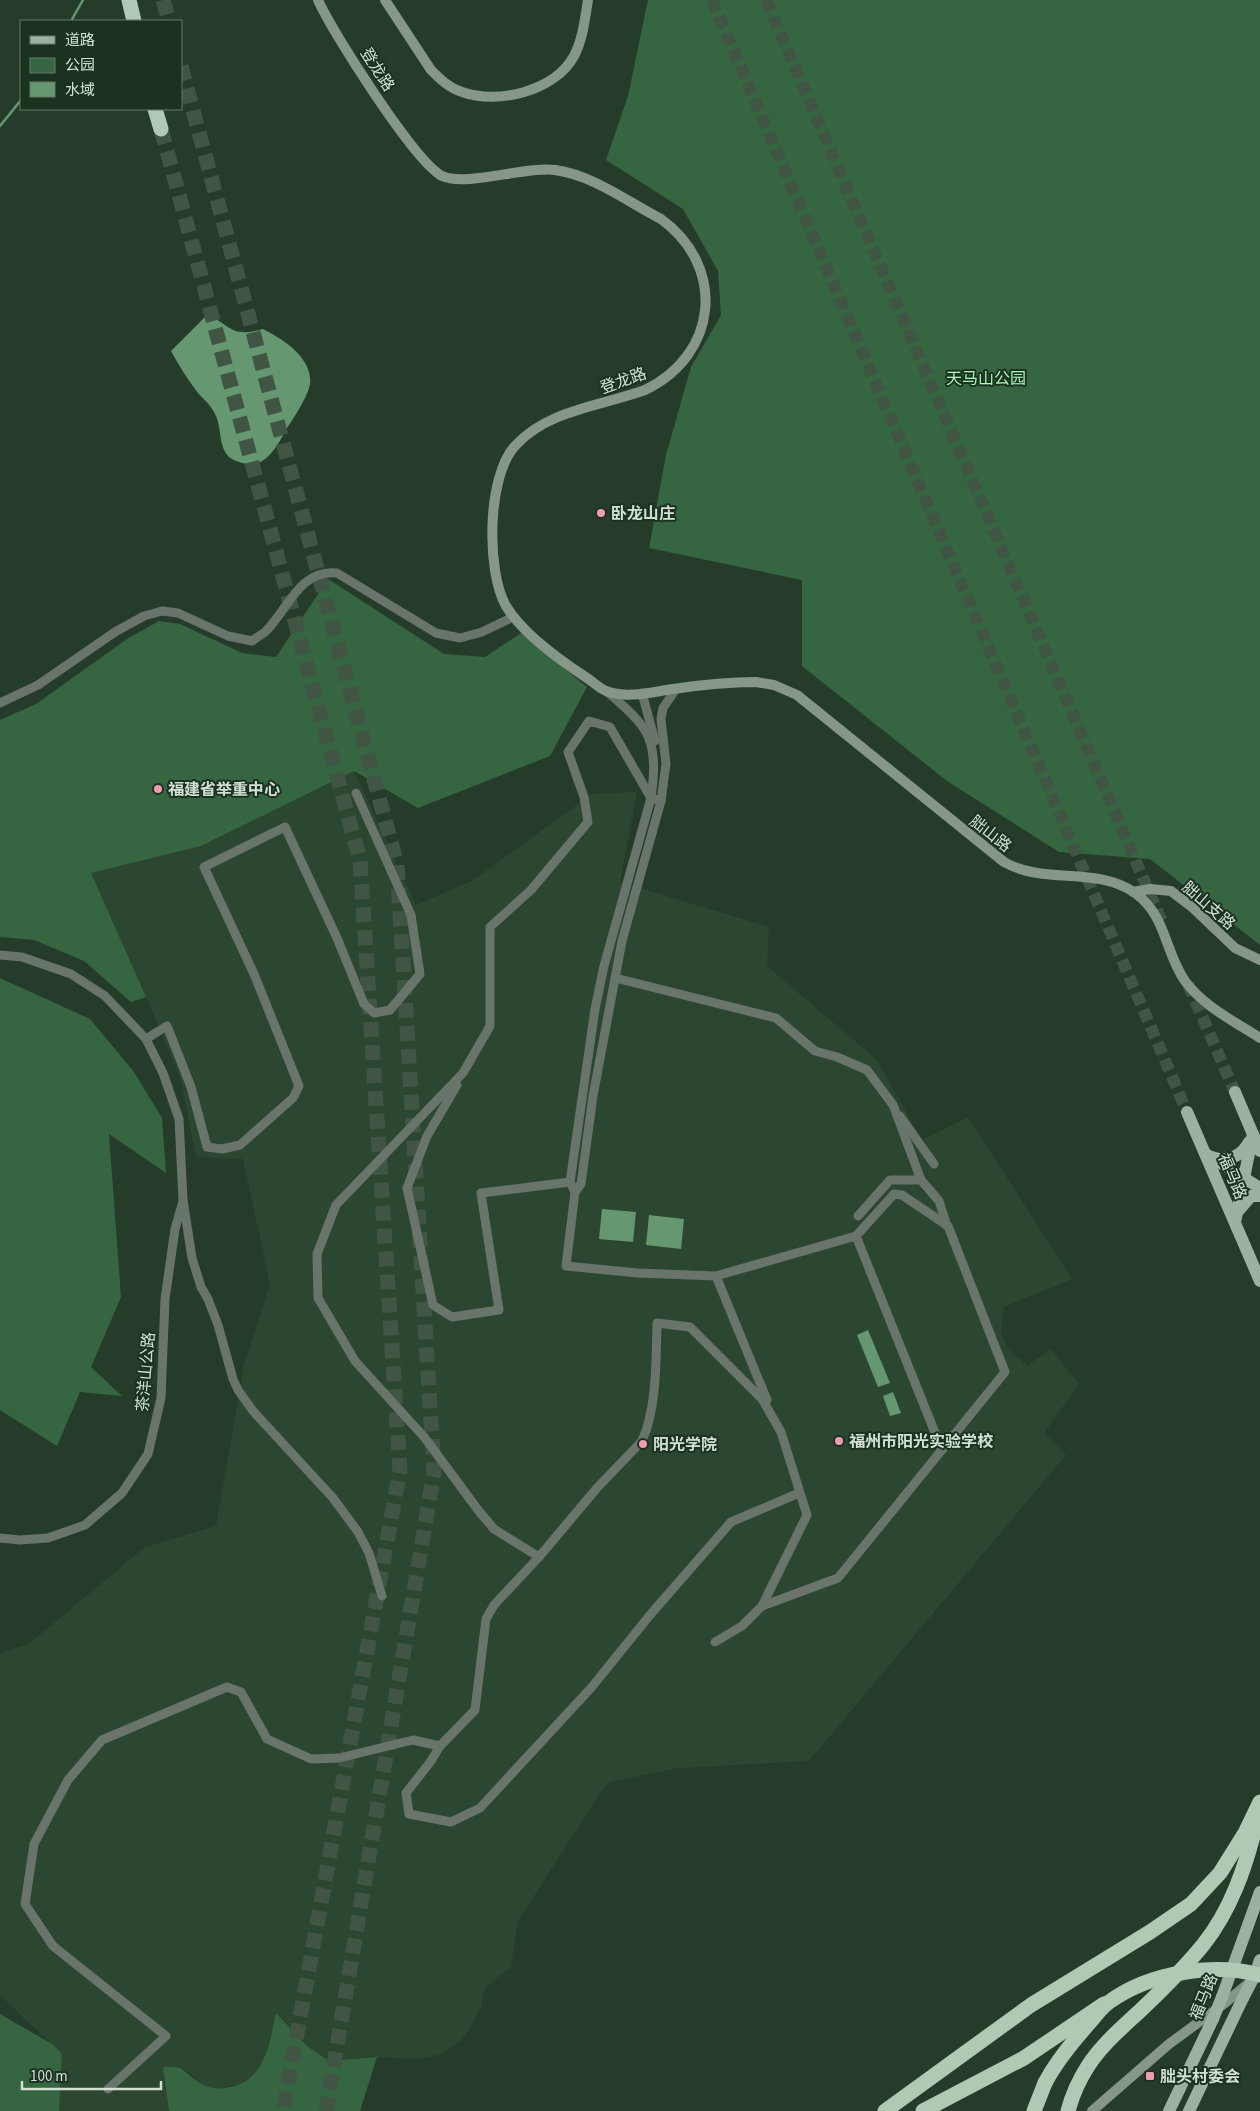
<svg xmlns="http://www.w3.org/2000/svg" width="1260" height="2111" font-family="'Source Sans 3','Noto Sans SC',sans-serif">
<rect width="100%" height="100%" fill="#263c2b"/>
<path fill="#2b4731" d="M354,771L416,905L472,881L592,794L637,792L620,882L769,927L767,966L877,1060L922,1140L968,1117L1072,1279L1004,1307L1001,1331L1007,1348L1027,1366L1051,1349L1079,1384L1044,1433L1066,1455L809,1761L678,1768L610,1782L604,1787L518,1921L511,1967L485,1988L481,2007L468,2031L462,2039L443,2054L420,2059L377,2057L329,2061L307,2046L276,2013L264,2061L254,2075L241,2084L214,2089L202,2084L187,2071L172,2066L164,2067L169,2111H59L62,2054L0,1995V1654L30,1643L145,1547L216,1526L244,1365L270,1284L243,1159L196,1157L181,1080L146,997L90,873L201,846Z"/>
<g fill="#366542">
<path d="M648,0H1260V945L1150,859L1059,852L947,781L802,666V580L649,548L666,455L691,367L721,315L718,271L683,209L606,160L628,96Z"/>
<path d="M328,579L444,654L485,657L521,633L587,687L550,756L418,808L354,771L201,846L91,873L146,997L131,1002L84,961L34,940L0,937V720L36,704L127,639L159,621L180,624L242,653L276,657Z"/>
<path d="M0,978L90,1019L134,1072L162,1118L166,1173L109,1134L121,1297L91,1367L122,1396L80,1392L57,1446L0,1410Z"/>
<path d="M276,2013L307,2046L329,2061L377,2057L360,2111H169L163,2067C187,2064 186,2077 204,2085C214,2090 224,2089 234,2086C267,2076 269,2042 276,2013Z"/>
<path d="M0,2014L52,2044L62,2054L59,2111H0Z"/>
</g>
<g fill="#659770">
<path d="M208,314C234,329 232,337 263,329C283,339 313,358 310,384C308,396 294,418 287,428C281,439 273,455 262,461C253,467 237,463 229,457C218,446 222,427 215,414C211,405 204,400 198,393C188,380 179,366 171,351Z"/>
<path d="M602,1209L636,1212L633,1242L599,1239Z"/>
<path d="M649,1215L684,1219L681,1249L646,1245Z"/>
<path d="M868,1330L890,1383L878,1387L857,1335Z"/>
<path d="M893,1392L901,1413L890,1416L883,1396Z"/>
</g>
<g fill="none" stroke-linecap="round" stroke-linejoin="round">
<g stroke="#659770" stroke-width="2.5">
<path d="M71,21L83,0"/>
<path d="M0,126L21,100"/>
</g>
<g stroke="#405544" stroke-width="12" stroke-dasharray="12 6" stroke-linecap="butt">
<path d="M712,0L1187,1112"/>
<path d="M766,0L1162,922"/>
<path d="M1188,984L1235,1092"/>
</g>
<g stroke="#405544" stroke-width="15" stroke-dasharray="15 8" stroke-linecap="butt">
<path d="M163,0L169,21"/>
<path d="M181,66L397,864L434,1472L326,2111"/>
<path d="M161,129L360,860L400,1470L283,2111"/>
</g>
<g stroke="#69746b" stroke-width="9">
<path d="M606,691C619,702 635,715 644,729C657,748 654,777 651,798L604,966L595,1009L570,1182L575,1192L581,1184L593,1096L622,941L661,801L666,764L661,719L663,708L676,689"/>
<path d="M642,693L655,741"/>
<path d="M0,703L38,685L115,632L144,616L162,611L178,613L228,636L252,641C256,638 261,635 265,632C288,610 299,569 337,573L436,633L460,638L482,632L513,617"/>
<path d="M661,801L651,798L610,727L589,721L568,752L584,797L588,822L531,890L490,927V1026L463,1073L336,1205L317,1254L318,1298L355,1361L425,1438L478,1510L494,1529L539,1557L597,1488L642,1441C657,1408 656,1359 657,1323L690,1327L762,1399L781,1432L807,1515L762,1606L742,1626L715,1642"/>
<path d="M0,955L22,957L71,974L105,996L146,1039L163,1073L179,1119L183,1200L192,1258L201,1287L208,1299L218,1325L233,1379L238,1390L253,1411L333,1498L358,1532L369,1553L382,1596"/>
<path d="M615,978L776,1018L815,1051L837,1057L867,1070L893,1105L921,1180"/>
<path d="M146,1039L167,1026L191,1087L207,1147L222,1149L240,1145L293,1098L299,1086L254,974L204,867L285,827L337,938L364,1004L374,1013L390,1010L420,974L411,915L356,793"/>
<path d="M457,1085L427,1136L407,1188L433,1305L452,1317L499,1310L481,1193L570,1182"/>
<path d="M900,1116L934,1164"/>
<path d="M575,1192L566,1266L638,1273L716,1276L856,1236L894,1194L902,1195L948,1226L1005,1372L838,1578L762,1606"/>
<path d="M858,1216L890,1180H921L939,1201L947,1226"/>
<path d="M856,1236L942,1450"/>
<path d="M716,1276L767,1400"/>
<path d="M0,1538L20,1540L48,1538L85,1525L122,1493L148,1454L161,1398L165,1299L175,1229L183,1201"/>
<path d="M539,1557L494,1605L486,1619L475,1710L440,1746L431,1761L406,1793L409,1814L451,1822L480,1808L591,1688L650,1615L731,1522L799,1493"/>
<path d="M108,2089L166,2036L53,1946L25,1904L34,1844L68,1780L102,1740L227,1687L241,1692L267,1739L311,1759L339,1758L413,1740L440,1746"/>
</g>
<g stroke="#869789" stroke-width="10">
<path d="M318,0C332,32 415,162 442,176C466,187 527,166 555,170C593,175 628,202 661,219C727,267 718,355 645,390C601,406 547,410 515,446C487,476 486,571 506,606C522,633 561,661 587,678C593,682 599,688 606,691C627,699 652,692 673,689C700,685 728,682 756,682L774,685L797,695L1004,862C1044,885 1097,866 1135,893C1167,916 1164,951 1185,981C1202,1005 1235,1022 1260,1038"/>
<path d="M385,0L431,70C440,79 449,88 462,92C498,105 555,91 574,56C583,39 585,18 588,0"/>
<path d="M1133,892L1150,889L1171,891L1192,907L1235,948L1260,960"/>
<path d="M1092,2111L1169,2044L1225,2003L1250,1982"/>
</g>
<g stroke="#9cb19f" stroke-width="12">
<path d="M1235,1092L1260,1151"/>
<path d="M1187,1112L1260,1281"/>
<path d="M1206,1154L1260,1188"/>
<path d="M1212,1157C1227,1163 1242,1156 1249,1142"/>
<path d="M1239,1210L1251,1196H1260"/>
<path d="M1235,1222L1253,1134"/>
<path d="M1255,1975L1260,1960"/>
<path d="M1222,1997L1260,1892"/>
<path d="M1169,2111L1213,2019"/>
<path d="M1189,2111L1243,1998"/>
</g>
<g stroke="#afc9b4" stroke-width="15">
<path d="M129,0L134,21"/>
<path d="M155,109L161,129"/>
<path d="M885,2111L1031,2005L1150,1932L1191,1904L1220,1873L1245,1833L1260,1802"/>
<path d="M923,2111L1024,2058L1104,2004"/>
<path d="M1034,2111L1045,2083"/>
<path d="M1068,2111C1072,2096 1079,2080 1088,2066C1102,2044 1124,2026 1143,2008C1163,1989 1185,1967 1203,1945C1231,1910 1245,1868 1256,1825"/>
</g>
<g stroke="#9cb19f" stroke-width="12">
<path d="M1243,1998L1255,1975"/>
<path d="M1213,2019L1222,1997"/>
</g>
<path stroke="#afc9b4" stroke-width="15" d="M1045,2083C1057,2060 1073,2041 1091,2021C1096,2015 1102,2007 1109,2002C1149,1973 1213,1962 1260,1975"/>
</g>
<g fill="#f19ab4" stroke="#1c3221" stroke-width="2">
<circle cx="601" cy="513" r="5"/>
<circle cx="158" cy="789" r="5"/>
<circle cx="839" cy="1441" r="5"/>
<circle cx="643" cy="1444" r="5"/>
<rect x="1145" y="2071" width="10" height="10" rx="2.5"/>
</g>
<g text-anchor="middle" stroke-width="4" stroke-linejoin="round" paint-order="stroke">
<g font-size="16" fill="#d2e0d4" stroke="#1c3221">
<text transform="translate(378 69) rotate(57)" y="6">登龙路</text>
<text transform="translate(623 380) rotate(-20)" y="6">登龙路</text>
<text transform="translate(991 833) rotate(38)" y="6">胐山路</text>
<text transform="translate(1209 905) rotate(41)" y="6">胐山支路</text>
<text transform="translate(1233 1176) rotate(67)" y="6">福马路</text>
<text transform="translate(145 1372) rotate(-85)" y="6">茶洋山公路</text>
<text transform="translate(1203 1997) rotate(-68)" y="6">福马路</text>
</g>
<g font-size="16" fill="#aaf5ba" stroke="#1c3221">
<text x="986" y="384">天马山公园</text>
</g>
<g font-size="16" font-weight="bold" fill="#d2e0d4" stroke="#1c3221" text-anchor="start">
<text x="611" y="519">卧龙山庄</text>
<text x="168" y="795">福建省举重中心</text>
<text x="849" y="1447">福州市阳光实验学校</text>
<text x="653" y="1450">阳光学院</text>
<text x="1160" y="2082">胐头村委会</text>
</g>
</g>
<rect x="20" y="20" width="162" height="90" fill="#1c3221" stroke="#657869"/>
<rect x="30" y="36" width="25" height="8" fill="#9cb19f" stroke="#657869"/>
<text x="65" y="45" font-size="15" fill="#d2e0d4">道路</text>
<rect x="30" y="58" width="25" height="15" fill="#366542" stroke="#657869"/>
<text x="65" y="70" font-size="15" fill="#d2e0d4">公园</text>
<rect x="30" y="82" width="25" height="15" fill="#659770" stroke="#657869"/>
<text x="65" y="95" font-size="15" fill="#d2e0d4">水域</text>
<path d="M22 2081v8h139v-8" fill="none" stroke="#d2e0d4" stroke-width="2.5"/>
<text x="30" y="2081" font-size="15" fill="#d2e0d4" stroke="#1c3221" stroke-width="4" paint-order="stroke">100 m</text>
</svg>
